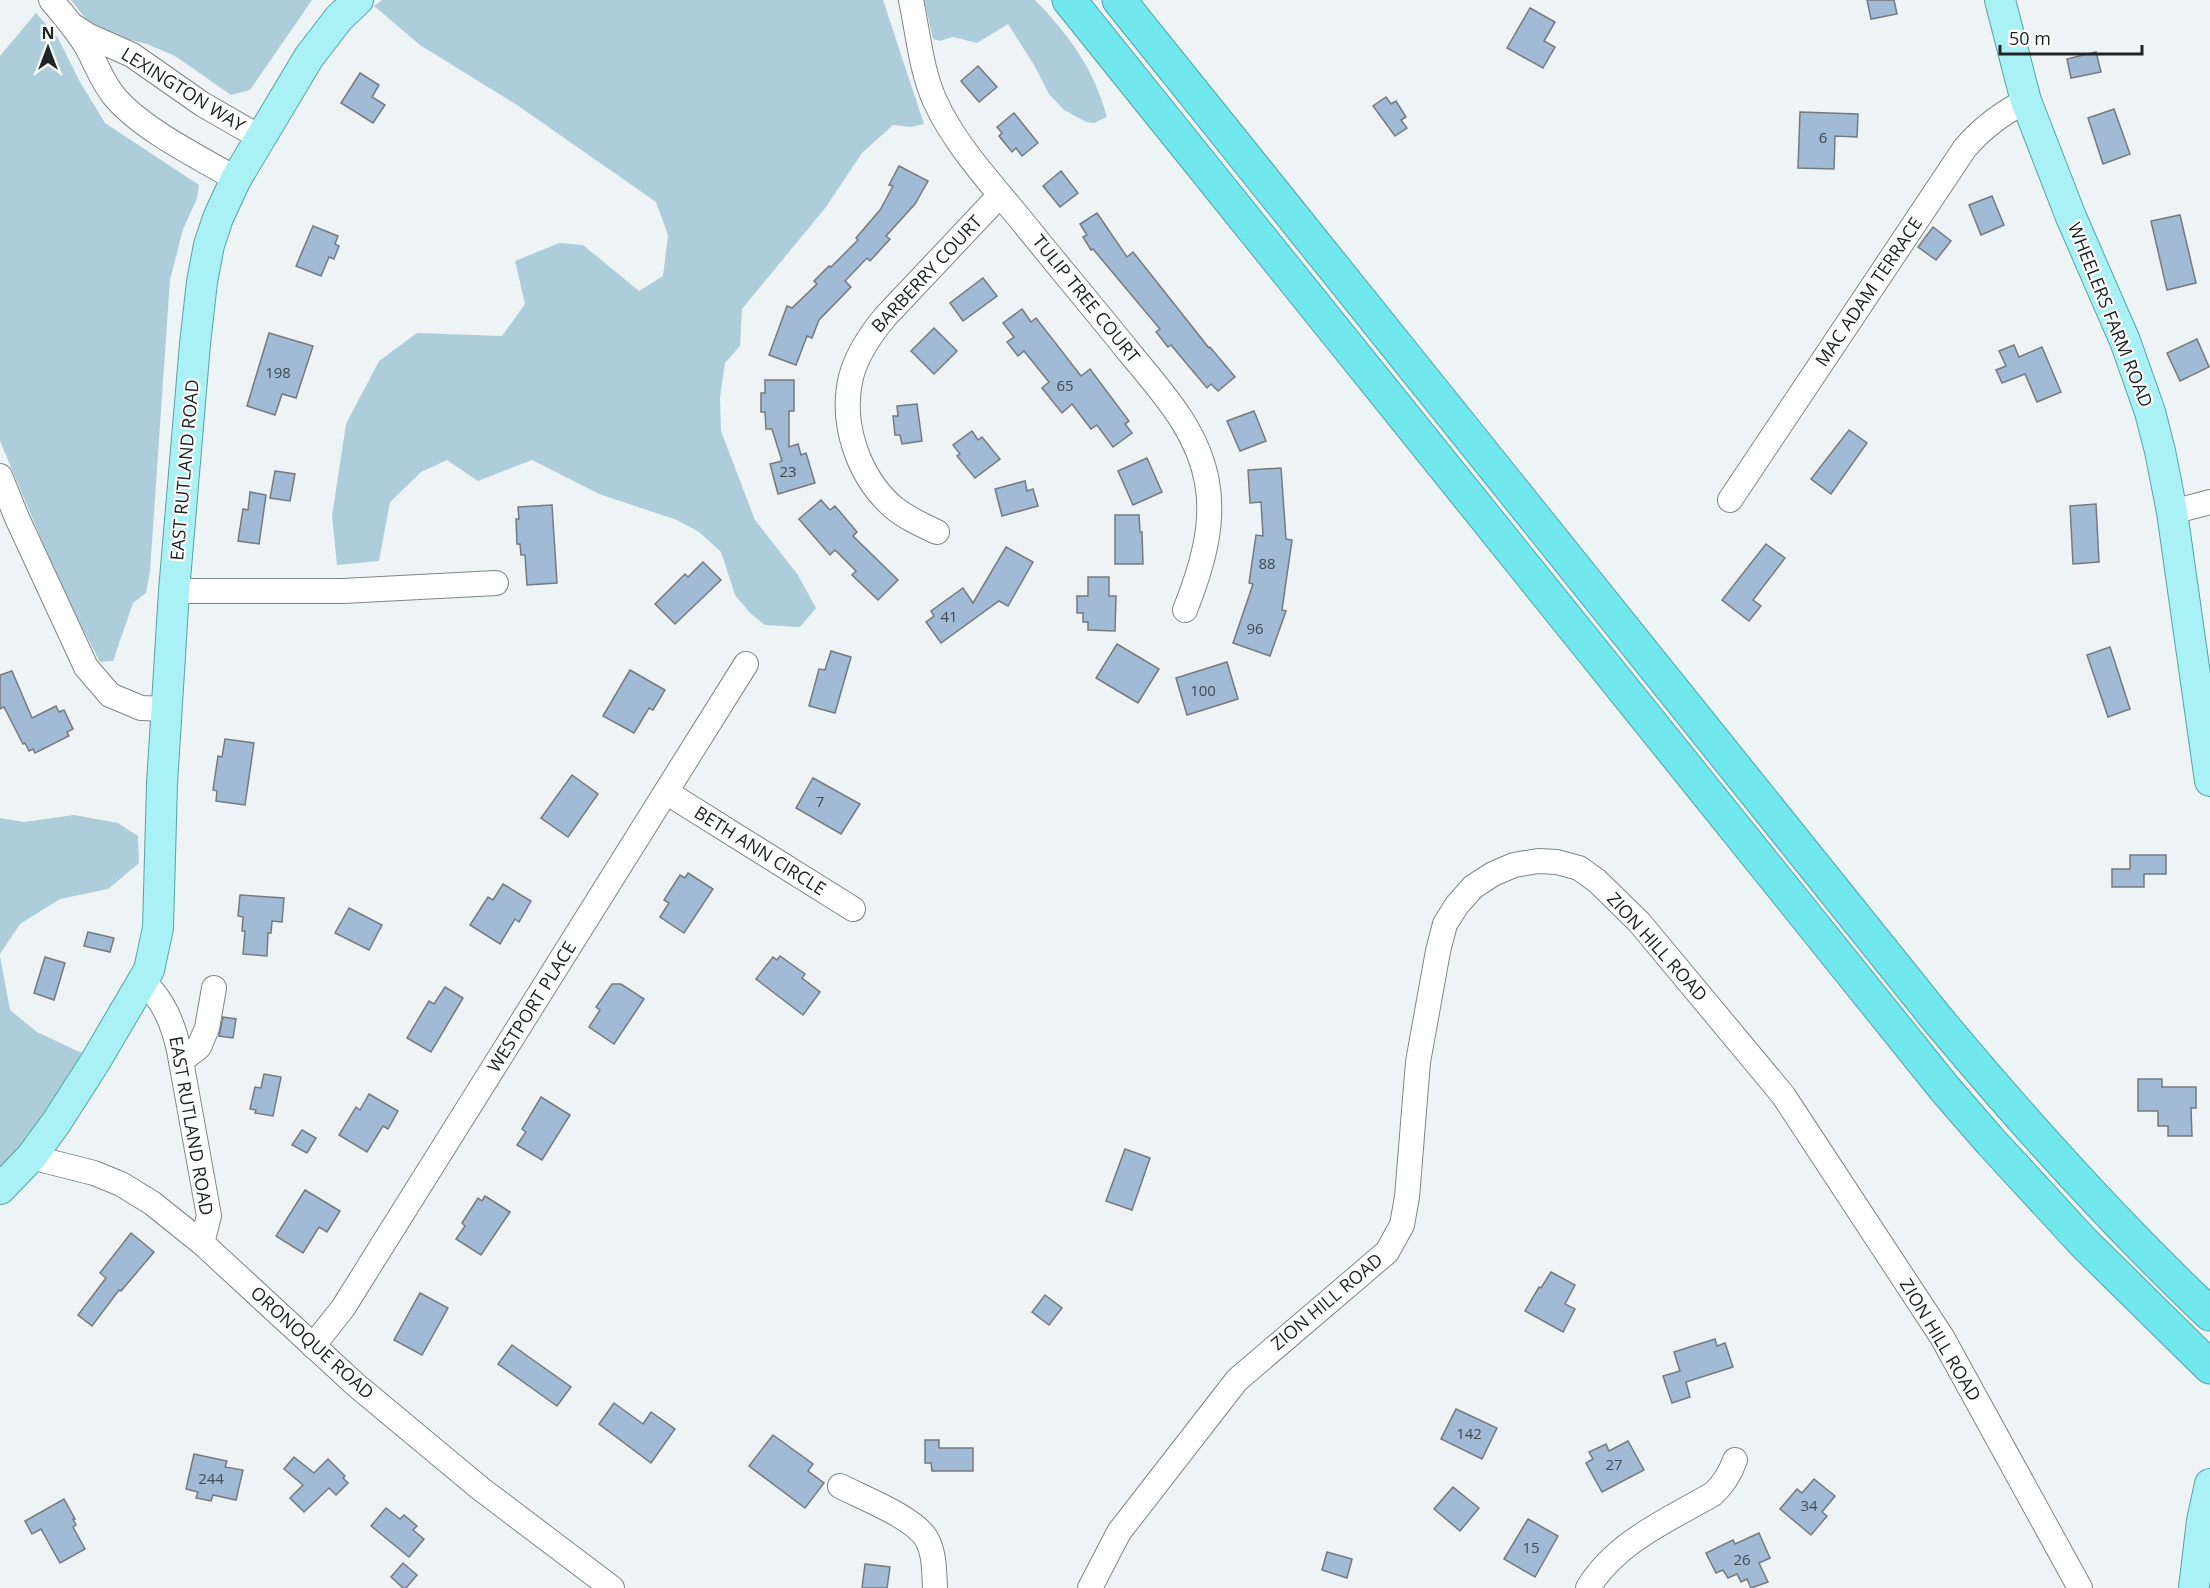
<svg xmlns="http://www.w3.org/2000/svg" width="2210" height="1588" font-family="'Open Sans',sans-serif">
<rect width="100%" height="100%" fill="#eef4f6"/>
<g fill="#aecddb">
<path d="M71,0H312L250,90L231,95L175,56L147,44L110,35L85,18Z"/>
<path d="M382,0H883L924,124L911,127L893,125L862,153L826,207L742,309L740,346L725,363L720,397L721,431L755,520L798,575L816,608L800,627L765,625L750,613L735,595L721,552L699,532L677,520L599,494L532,460L478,481L447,460L421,472L390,502L379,561L337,565L332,516L346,424L379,361L417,333L502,336L525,304L515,261L559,243L583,245L639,291L663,276L668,235L656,202L517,105L420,45L374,6Z"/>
<path d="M924,0H1035C1069,35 1094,69 1107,117L1094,123L1086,122L1064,110L1049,94L1034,65L1008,24L977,43L953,37L940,41L933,39Z"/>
<path d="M36,13L58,38L80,82L105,123L199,185L197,199L183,229L170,280L150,571L146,593L133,603L113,661L100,662L62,589L0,441V56Z"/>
<path d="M74,815L118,823L138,836L139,863L108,889L60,899L20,924L0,954V818L24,822Z"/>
<path d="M0,956L10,1010L37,1032L88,1056L0,1182Z"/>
</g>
<g fill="#a1bad6" stroke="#767a7e" stroke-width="1.5">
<path d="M1867,0H1894L1897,14L1871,19Z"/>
<path d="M1530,8L1555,22L1544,41L1555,47L1543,68L1507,48Z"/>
<path d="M2096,52L2101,72L2071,78L2067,59Z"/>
<path d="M978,66L997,87L979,102L961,81Z"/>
<path d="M360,73L379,85L372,97L385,105L373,123L341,103Z"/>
<path d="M1386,97L1391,104L1396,101L1406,117L1401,120L1407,128L1395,136L1373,106Z"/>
<path d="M2114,109L2130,154L2103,164L2088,118Z"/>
<path d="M1800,112L1858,114L1857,137L1835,136L1834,169L1798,168Z"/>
<path d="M1014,113L1038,143L1022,156L1016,148L1012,152L999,136L1002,133L997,127Z"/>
<path d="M899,166L928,181L915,204L886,236L890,239L870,261L867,258L845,281L851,287L819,320L812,338L807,336L796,365L769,355L787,306L792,308L817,284L814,281L829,266L831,267L858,240L856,238L880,210L893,186L889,185Z"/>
<path d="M1061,171L1078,193L1060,207L1043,186Z"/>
<path d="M1992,196L2004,225L1981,235L1969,205Z"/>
<path d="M1097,213L1127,257L1133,252L1209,348L1210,347L1235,377L1218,391L1211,384L1207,388L1171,345L1168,347L1156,332L1160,329L1093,249L1091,250L1083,237L1087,235L1080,224Z"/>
<path d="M2180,215L2196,283L2167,290L2151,221Z"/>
<path d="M313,226L338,236L335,244L339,246L334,259L329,257L321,276L296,266Z"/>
<path d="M1933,227L1951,241L1936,260L1918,247Z"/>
<path d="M983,278L997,296L963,321L950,303Z"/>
<path d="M1022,309L1031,322L1036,318L1081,376L1090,369L1129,421L1125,424L1132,433L1113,447L1097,425L1091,429L1072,404L1062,413L1042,388L1049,382L1024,351L1018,356L1007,342L1014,337L1003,323Z"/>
<path d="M934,328L957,351L934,374L911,351Z"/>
<path d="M269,333L313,346L296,398L282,394L275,415L247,406Z"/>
<path d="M2197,339L2209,367L2180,381L2167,353Z"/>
<path d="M2014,345L2019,357L2042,347L2061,392L2037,402L2025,374L2002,383L1996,370L2006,366L1999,351Z"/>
<path d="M765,380H794V411H789V447L798,444L801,455L806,453L815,483L778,494L770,464L782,461L772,429H766L765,412H761V393H765Z"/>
<path d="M917,404L922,441L902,444L900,435H895L893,416H898L897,406Z"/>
<path d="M1254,411L1266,441L1240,451L1227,421Z"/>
<path d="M1849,430L1867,443L1831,494L1811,479Z"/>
<path d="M972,431L978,440L982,437L1000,459L975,478L957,456L960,454L953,445Z"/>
<path d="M1147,458L1162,492L1133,505L1118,471Z"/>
<path d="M1281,468L1286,539L1292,540L1282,610L1286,611L1270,656L1233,643L1253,584L1249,583L1256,535L1263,536L1261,502L1250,503L1248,470Z"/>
<path d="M275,471L295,474L290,501L270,498Z"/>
<path d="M1025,481L1027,491L1033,489L1038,506L1002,516L995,489Z"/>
<path d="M250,492L266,495L259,544L238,541L243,509L248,510Z"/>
<path d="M821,500L830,510L835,506L857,532L853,536L898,580L878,600L852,575L856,571L835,550L830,555L799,519Z"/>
<path d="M2096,504L2099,562L2073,564L2070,506Z"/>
<path d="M552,505L557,583L527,585L525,555H521L520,544H517L516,519H519L518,507Z"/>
<path d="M1115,515H1139L1140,532H1142L1143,564H1115Z"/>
<path d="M1766,544L1785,558L1753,600L1761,606L1749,621L1722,600Z"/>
<path d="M1006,547L1033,562L1008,606L999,601L941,643L926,622L934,616L931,611L963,588L973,603Z"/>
<path d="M703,562L721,580L675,624L655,604L685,574L688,577Z"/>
<path d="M1088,577H1109V596H1116L1115,631L1088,630V622H1083V613H1077V596H1088Z"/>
<path d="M1117,644L1159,669L1138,703L1096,678Z"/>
<path d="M2110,647L2130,709L2108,717L2087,655Z"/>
<path d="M831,651L851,657L835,713L809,706L819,669L825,670Z"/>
<path d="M1227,662L1238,699L1187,715L1176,678Z"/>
<path d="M630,670L665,690L653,710L649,708L634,733L603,716Z"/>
<path d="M12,671L32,718L56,706L59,712L64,710L73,729L67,732L69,736L35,753L33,749L29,751L25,743L23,744L4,707L0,709V675Z"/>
<path d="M225,739L254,743L245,805L216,801L217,791L213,790L218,756L222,757Z"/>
<path d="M572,775L598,794L568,837L541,818Z"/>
<path d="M813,778L860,804L841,834L796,808Z"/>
<path d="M2130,855H2166V874H2144V887H2112V869H2130Z"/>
<path d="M688,873L713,889L684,933L660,917L669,903L664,900L680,875L685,878Z"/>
<path d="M503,884L531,901L519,922L515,919L500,944L470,925L488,897L493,900Z"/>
<path d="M240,895L284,898L282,922L272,921L271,933H268L267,956L243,954L245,931H242L243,917L238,916Z"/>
<path d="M349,908L382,925L369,950L335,933Z"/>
<path d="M88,932L114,938L110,952L84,946Z"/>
<path d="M780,956L805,974L802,978L820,992L803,1015L756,979L773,957L777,960Z"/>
<path d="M45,957L65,963L54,1000L34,993Z"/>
<path d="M612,984H621L644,999L614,1044L589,1027L600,1010L596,1007Z"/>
<path d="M445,987L463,998L431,1052L407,1038L429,1001L434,1004Z"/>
<path d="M223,1017L236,1019L233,1038L219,1036Z"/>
<path d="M264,1074L281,1077L273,1116L255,1113L256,1110L250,1109L255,1087L261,1088Z"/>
<path d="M2138,1079H2162V1087H2196V1108H2191L2192,1136H2168V1126H2158V1111H2138Z"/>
<path d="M369,1094L398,1111L388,1129L383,1126L367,1152L339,1135L356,1107L360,1110Z"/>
<path d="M541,1097L570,1115L542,1160L517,1145L526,1132L522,1129Z"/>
<path d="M302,1130L316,1138L307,1153L292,1145Z"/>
<path d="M1125,1149L1150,1158L1132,1210L1106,1201Z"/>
<path d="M305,1190L340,1211L327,1232L319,1227L303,1253L276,1236Z"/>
<path d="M485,1196L510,1212L481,1255L456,1239L465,1226L462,1223L478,1198L482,1201Z"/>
<path d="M131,1233L154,1252L121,1291L119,1290L92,1326L78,1315L106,1278L100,1273Z"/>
<path d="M1551,1272L1575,1285L1565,1304L1575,1309L1563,1332L1525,1311L1539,1287L1541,1288Z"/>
<path d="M420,1293L448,1308L422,1355L394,1340Z"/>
<path d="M1045,1295L1062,1308L1049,1325L1032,1312Z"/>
<path d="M1715,1339L1717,1346L1725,1343L1733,1367L1686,1382L1690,1397L1672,1403L1663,1376L1680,1371L1674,1352Z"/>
<path d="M512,1345L571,1387L557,1406L498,1364Z"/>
<path d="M614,1403L643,1424L651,1412L675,1429L651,1463L599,1424Z"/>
<path d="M1456,1409L1497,1428L1482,1459L1441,1439Z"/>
<path d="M773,1435L813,1464L808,1471L824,1483L805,1508L749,1466Z"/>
<path d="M925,1440H939V1448H973V1471H932L931,1463H925Z"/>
<path d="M1628,1441L1644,1470L1602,1492L1586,1463L1593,1459L1589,1452L1606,1444L1609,1451Z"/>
<path d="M194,1454L227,1461L225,1467L243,1470L236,1500L213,1495L211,1501L196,1498L198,1492L186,1489Z"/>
<path d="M294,1457L314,1473L328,1459L345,1476L343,1478L348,1483L336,1495L329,1488L304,1512L290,1498L303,1485L284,1469Z"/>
<path d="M1814,1479L1835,1496L1822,1512L1827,1516L1811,1535L1780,1509L1797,1489L1802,1493Z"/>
<path d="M1453,1487L1479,1508L1460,1531L1434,1509Z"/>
<path d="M64,1499L75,1519H73L76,1525L73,1527L85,1549L60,1563L41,1529L32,1534L25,1521Z"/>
<path d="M386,1508L400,1519L404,1515L417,1526L413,1530L424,1539L409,1557L371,1526Z"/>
<path d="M1528,1519L1558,1536L1535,1577L1504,1559Z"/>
<path d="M1759,1533L1770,1558L1759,1563L1768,1582L1751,1588L1747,1579L1741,1582L1737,1574L1728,1578L1723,1570L1716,1573L1706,1553L1733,1540L1735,1544Z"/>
<path d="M1327,1552L1352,1559L1347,1578L1322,1570Z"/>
<path d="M403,1563L417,1575L406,1588H403L391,1577Z"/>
<path d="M865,1564L890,1567L887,1588H862Z"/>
</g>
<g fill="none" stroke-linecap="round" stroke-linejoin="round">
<g stroke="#808588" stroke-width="26">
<g id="minor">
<path d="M51,0C63,14 75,28 85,44C95,61 101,80 114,96C141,129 199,157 236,179"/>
<path d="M911,0C918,33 921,70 935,101C954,143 988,180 1017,215C1054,261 1092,306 1129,352C1161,391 1198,430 1207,482C1215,525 1201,570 1185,610"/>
<path d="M75,27L89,36L132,55L202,104L261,138"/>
<path d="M0,476L17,518L86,667L110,695L141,708L166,709"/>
<path d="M1730,500L1965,148C1983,127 2002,113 2026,101"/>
<path d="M2172,512L2210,502"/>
<path d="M937,532C922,525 906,518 893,507C858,476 840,423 851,377C857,354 870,335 885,317L1000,195"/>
<path d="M174,591H343L496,583"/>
<path d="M666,792L853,909"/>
<path d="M144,982C164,1001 173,1024 179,1050L209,1216L202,1243"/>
<path d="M181,1061L199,1047L207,1028L214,988"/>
<path d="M31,1157L94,1173L121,1184L152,1203L202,1243L356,1385L481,1489L612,1588"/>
<path d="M313,1346L343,1308L746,664"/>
<path d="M840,1486C863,1498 913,1517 926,1538C935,1553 934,1572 935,1588"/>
<path d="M1090,1588L1119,1532L1237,1380L1387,1252L1402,1225L1407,1197L1418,1062L1438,951L1445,924L1457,905L1473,887L1493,874L1514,865L1538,861L1557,862L1579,868L1597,881L1639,922L1783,1095L1942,1337L2080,1588"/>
<path d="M1588,1588C1616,1542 1668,1520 1713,1494C1724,1484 1730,1474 1735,1460"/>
</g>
</g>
<g stroke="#54a3a7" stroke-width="32">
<g id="major">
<path d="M2000,0L2026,101L2071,217L2125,341L2150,412L2160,451L2172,512L2210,781"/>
<path d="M0,1189L31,1157L56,1123L95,1062L149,970L158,928L162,784L174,591L195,344L202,282L209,245L218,218L236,179L309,57L339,18L358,0"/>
<path d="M2194,1588L2202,1521L2210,1484"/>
</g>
</g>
<g stroke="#54a3a7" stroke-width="35">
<g id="highway">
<path d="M1069,0L1945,1089L1991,1142L2084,1243L2210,1367"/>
<path d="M1119,0L1938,1020C2024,1123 2113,1222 2210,1314"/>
</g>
</g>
<use href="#minor" stroke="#fff" stroke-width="24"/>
<use href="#major" stroke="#a9f1f4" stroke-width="30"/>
<use href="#highway" stroke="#70e8ed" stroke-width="33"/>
</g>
<g text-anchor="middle" stroke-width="4.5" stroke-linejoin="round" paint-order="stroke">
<g font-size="15" fill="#414a50">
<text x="1823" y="143">6</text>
<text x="278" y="378">198</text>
<text x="1065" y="391">65</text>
<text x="788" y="477">23</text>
<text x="1267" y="569">88</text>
<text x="949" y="622">41</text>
<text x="1255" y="634">96</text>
<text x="1203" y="696">100</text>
<text x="820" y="807">7</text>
<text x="1469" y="1439">142</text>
<text x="1614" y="1470">27</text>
<text x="211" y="1484">244</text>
<text x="1809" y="1511">34</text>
<text x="1531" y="1553">15</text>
<text x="1742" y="1565">26</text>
</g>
<g font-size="18" fill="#212424" stroke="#fff">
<text transform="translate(183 90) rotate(32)" y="6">LEXINGTON WAY</text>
<text transform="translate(927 274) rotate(-47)" y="6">BARBERRY COURT</text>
<text transform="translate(1869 292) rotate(-56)" y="6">MAC ADAM TERRACE</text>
<text transform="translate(1086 299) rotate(51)" y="6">TULIP TREE COURT</text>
<text transform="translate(2110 315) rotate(68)" y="6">WHEELERS FARM ROAD</text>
<text transform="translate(185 470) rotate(-85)" y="6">EAST RUTLAND ROAD</text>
<text transform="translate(760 851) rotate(32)" y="6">BETH ANN CIRCLE</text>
<text transform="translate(1657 947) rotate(48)" y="6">ZION HILL ROAD</text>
<text transform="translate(532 1007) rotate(-58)" y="6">WESTPORT PLACE</text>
<text transform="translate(191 1126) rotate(80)" y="6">EAST RUTLAND ROAD</text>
<text transform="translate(1327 1302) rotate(-40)" y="6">ZION HILL ROAD</text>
<text transform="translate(1940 1340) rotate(59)" y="6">ZION HILL ROAD</text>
<text transform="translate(312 1343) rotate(42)" y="6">ORONOQUE ROAD</text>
</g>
</g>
<g transform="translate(48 48)" stroke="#ffffff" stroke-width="4.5" paint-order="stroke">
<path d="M0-4.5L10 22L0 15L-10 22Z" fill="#212424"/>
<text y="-9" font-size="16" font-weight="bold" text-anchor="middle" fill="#212424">N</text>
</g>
<path d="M2000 45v9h142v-9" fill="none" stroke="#212424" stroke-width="3"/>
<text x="2009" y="45" font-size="18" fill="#212424" stroke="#ffffff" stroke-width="4.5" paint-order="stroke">50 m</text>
</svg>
